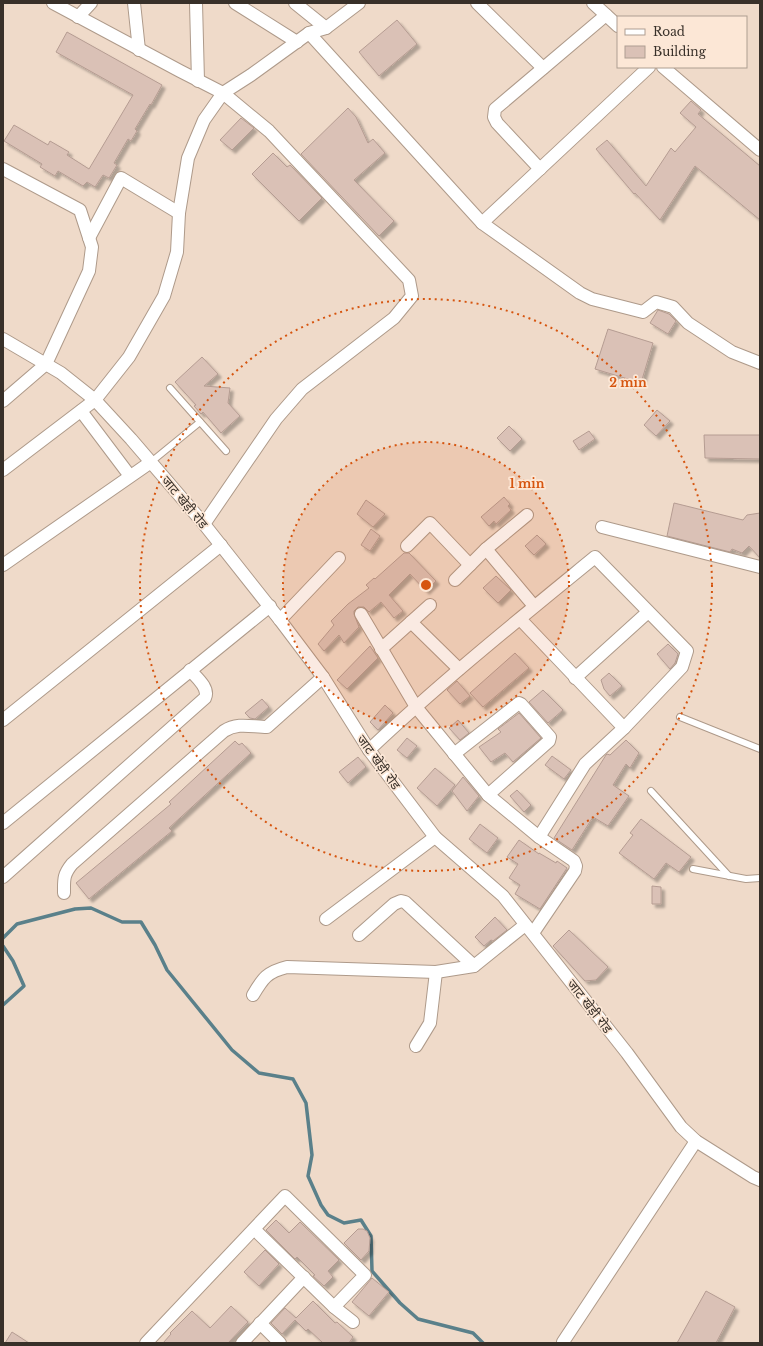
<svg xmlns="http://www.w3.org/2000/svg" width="763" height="1346" font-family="'Libre Baskerville','Noto Sans Devanagari',serif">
<defs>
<filter id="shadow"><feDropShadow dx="3.5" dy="3.5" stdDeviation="1" flood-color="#0004"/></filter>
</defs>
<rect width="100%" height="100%" fill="#efdac9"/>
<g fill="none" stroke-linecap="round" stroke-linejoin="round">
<g stroke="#5a808a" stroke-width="3.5">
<path d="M3,938L17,924L75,909L91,908L122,922H141L155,945L167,970L232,1050L259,1073L293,1079L306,1103L312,1155L308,1176L321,1205L328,1215L344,1223L361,1220L371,1236L372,1271L400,1303L418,1319L473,1333L483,1343"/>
<path d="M3,946L13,961L24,986L3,1005"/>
</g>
</g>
<g fill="#dac1b6" stroke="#b59c92" filter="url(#shadow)">
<path d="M397,20L417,44L379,76L359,52Z"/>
<path d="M67,32L162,85L151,105L150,104L135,129L137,131L131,141L128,139L114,163L117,165L109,178L103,175L95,187L87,182L83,186L58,171L55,176L40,167L42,164L4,141L14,125L48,145L50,141L69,152L67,155L89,169L133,95L56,52Z"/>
<path d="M691,101L701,110L698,114L760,166V220L695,166L660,220L635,193L634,194L596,149L607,140L646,186L671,148L675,152L696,127L680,113Z"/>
<path d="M348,108L356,117L368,143L373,139L385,153L354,180L394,221L379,236L301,154Z"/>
<path d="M241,118L254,128L232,150L220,140Z"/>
<path d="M273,153L287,167L290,165L322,198L299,221L252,174Z"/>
<path d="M658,310L669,314L676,321L668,334L650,323Z"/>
<path d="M608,329L653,343L641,383L595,369Z"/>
<path d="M202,357L218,374L204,386L230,388L228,403L240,416L221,433L203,412L201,414L194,406L196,405L175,382Z"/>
<path d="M657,410L670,421L656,436L644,425Z"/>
<path d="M509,426L522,439L510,451L497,438Z"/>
<path d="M589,431L595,439L579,450L573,441Z"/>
<path d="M704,435H760V459L705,458Z"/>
<path d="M504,497L510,504L508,506L511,510L496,524L494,521L489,526L481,517Z"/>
<path d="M366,500L385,514L373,527L357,514Z"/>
<path d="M674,503L743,520L747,515L760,513V558L749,546L742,553L732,549L730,552L667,536Z"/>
<path d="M371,529L380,536L370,551L361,545Z"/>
<path d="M537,535L546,544L534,555L525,546Z"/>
<path d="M404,553H409L436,581L426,591L410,574L389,595L403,611L394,618L381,602L369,612L364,607H358L354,611V614L359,627L344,643L339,635L324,651L318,644L334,625L331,621L348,604L369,588L366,585L374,578L375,579Z"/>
<path d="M496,576L511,590L498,603L483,588Z"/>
<path d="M668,644L678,654L675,663L670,669L657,654Z"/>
<path d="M370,646L378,658L347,689L337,680Z"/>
<path d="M515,653L529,668L483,707L470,693Z"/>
<path d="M609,673L622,686L610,696L604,689L601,680Z"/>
<path d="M457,681L470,696L460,704L447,690Z"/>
<path d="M543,690L563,710L548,723L529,702Z"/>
<path d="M262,699L269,707L255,719L250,718L245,713Z"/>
<path d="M385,705L393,713L378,730L370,722Z"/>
<path d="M519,713L541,738L513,762L505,753L491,762L479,747L501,732L498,729Z"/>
<path d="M458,720L469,733L460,740L449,728Z"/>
<path d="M407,738L417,746L407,758L397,750Z"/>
<path d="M626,740L639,753L630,768L626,764L613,785L629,796L608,826L593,817L572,850L554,838L606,755L607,754L610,755Z"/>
<path d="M235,741L239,745L242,743L251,753L169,828L172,831L89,899L76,883L171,804L169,802Z"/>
<path d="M552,756L571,770L564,779L545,765Z"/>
<path d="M358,757L366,767L348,783L339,772Z"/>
<path d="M435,768L455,785L437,806L417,788Z"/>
<path d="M463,777L479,796L467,811L452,791Z"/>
<path d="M517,790L531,805L524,812L510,796Z"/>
<path d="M641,819L691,857L679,872L666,863L654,879L619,853L633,835L630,833Z"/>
<path d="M480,824L498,838L487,853L469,839Z"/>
<path d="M519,840L539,854V853L556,863L557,861L567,868L540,909L515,894L520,885L509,878L518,864L507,857Z"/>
<path d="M652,886L661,887V904H652Z"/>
<path d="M495,917L507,930L493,941L491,940L484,946L475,937Z"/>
<path d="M569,930L608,967L596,980L585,981L553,946Z"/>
<path d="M276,1220L289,1233L300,1222L339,1260L328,1271L333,1277L324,1286L313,1276L315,1275L297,1257L295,1259L266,1230Z"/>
<path d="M358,1229H363L367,1231L370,1238L369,1251L361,1260L344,1243Z"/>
<path d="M265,1250L279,1264L259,1286L244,1272Z"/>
<path d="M372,1278L389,1292L369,1316L352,1302Z"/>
<path d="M706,1291L735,1307L716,1343H677Z"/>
<path d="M313,1301L335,1323L337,1322L353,1337L349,1343H323L308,1329L306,1331L295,1320L282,1334L271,1323L285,1308L296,1318Z"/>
<path d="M231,1306L248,1322L228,1343H163L171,1334L170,1333L192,1311L210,1328Z"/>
<path d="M12,1332L29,1343H5Z"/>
</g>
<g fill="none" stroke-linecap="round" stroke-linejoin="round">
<g stroke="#ae9a8a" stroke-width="8">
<g id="service">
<path d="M170,388L226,451"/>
<path d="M151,462L200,422"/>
<path d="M680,717L760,749"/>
<path d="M651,791L729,876"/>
<path d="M693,869L746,879L760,878"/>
</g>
</g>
<g stroke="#ae9a8a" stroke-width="14">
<g id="minor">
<path d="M53,3L180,71L223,93L269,131L409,280L412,296L394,318L302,389L276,419L204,524"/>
<path d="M134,3L139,50"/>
<path d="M196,3L198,81"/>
<path d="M235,3L297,42"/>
<path d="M295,3L326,28"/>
<path d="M477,3L543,68"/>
<path d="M593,3L618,26"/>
<path d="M78,17L91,3"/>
<path d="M309,33L482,223L649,67"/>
<path d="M663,67L760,150"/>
<path d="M3,169L80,210L92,247L89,271L46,364L3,401"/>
<path d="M540,169L497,123L494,117L495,109L606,15"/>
<path d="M482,223L580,293L592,299L643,312L656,302L673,307L688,323L732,352L760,363"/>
<path d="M89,238L121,178L179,213"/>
<path d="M3,339L61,373L95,400L131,439L204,524L280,620L323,677L369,750L435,837L503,896L627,1053L681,1127L696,1141L753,1177L760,1180"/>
<path d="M81,411L130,476"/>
<path d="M3,470L95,400L129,357L164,296L177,252L179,213L188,158L204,120L223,93L251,75L309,33L326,28L359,3"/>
<path d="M602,527L760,567"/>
<path d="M407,546L430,523L470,565"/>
<path d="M486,549L534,606"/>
<path d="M3,565L151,462"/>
<path d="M455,580L486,549L527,515"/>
<path d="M361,614L416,707L488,795L539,837L574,861L576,866L575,871L533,933"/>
<path d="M520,619L624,728"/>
<path d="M280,620L339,558"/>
<path d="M411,622L459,669"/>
<path d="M381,649L430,605"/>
<path d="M575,678L648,612"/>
<path d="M3,720L221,545"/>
<path d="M369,750C441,682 518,620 595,557L687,651L682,667L624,728L585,764L539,837"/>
<path d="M454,754L519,703L521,704L550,737L549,741L488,795"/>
<path d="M3,823L270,606"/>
<path d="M3,877L205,698C210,688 196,677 190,670"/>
<path d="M64,893C64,880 63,875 72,864L224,731C238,722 252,727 267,727L323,677"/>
<path d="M326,919L435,837"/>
<path d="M359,935L394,904L401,901L405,902L474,966"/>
<path d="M253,995C263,978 267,972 287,967L436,972L474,966L525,925"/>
<path d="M416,1046L430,1023L436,972"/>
<path d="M334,1307L353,1322"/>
<path d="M260,1323L280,1343"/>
<path d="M563,1342L696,1141"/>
<path d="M146,1343L285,1196L365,1275L334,1307L254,1229"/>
<path d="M242,1343L304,1277"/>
</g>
</g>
<use href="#service" stroke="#fff" stroke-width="6"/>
<use href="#minor" stroke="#fff" stroke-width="12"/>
</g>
<circle cx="426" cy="585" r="143" fill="#d6550f" fill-opacity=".12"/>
<g fill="none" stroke="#d6550f" stroke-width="2" stroke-dasharray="2 4">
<circle cx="426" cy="585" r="143"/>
<circle cx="426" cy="585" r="286"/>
</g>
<g text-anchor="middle" stroke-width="3.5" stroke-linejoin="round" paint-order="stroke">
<g font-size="13" fill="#383029" stroke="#fce7d6">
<text transform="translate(185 502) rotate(50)" y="5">जाट खेड़ी रोड</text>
<text transform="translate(379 762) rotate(54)" y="5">जाट खेड़ी रोड</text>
<text transform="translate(590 1006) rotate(52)" y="5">जाट खेड़ी रोड</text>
</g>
</g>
<circle cx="426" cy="585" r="6" fill="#d6550f" stroke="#fce7d6" stroke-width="2"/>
<g font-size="12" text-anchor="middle" font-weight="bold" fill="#d6550f" stroke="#fce7d6" stroke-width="3.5" stroke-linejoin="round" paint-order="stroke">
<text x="628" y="387">2 min</text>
<text x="527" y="488">1 min</text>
</g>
<rect width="763" height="1346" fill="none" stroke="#383029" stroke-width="8"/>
<rect x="617" y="16" width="130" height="52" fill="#fce7d6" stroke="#ae9e91"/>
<rect x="625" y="29" width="20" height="6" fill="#ffffff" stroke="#ae9e91"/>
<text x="653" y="36" font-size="12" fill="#383029">Road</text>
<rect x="625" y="46" width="20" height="12" fill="#dac1b6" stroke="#ae9e91"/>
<text x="653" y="56" font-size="12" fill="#383029">Building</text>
</svg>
